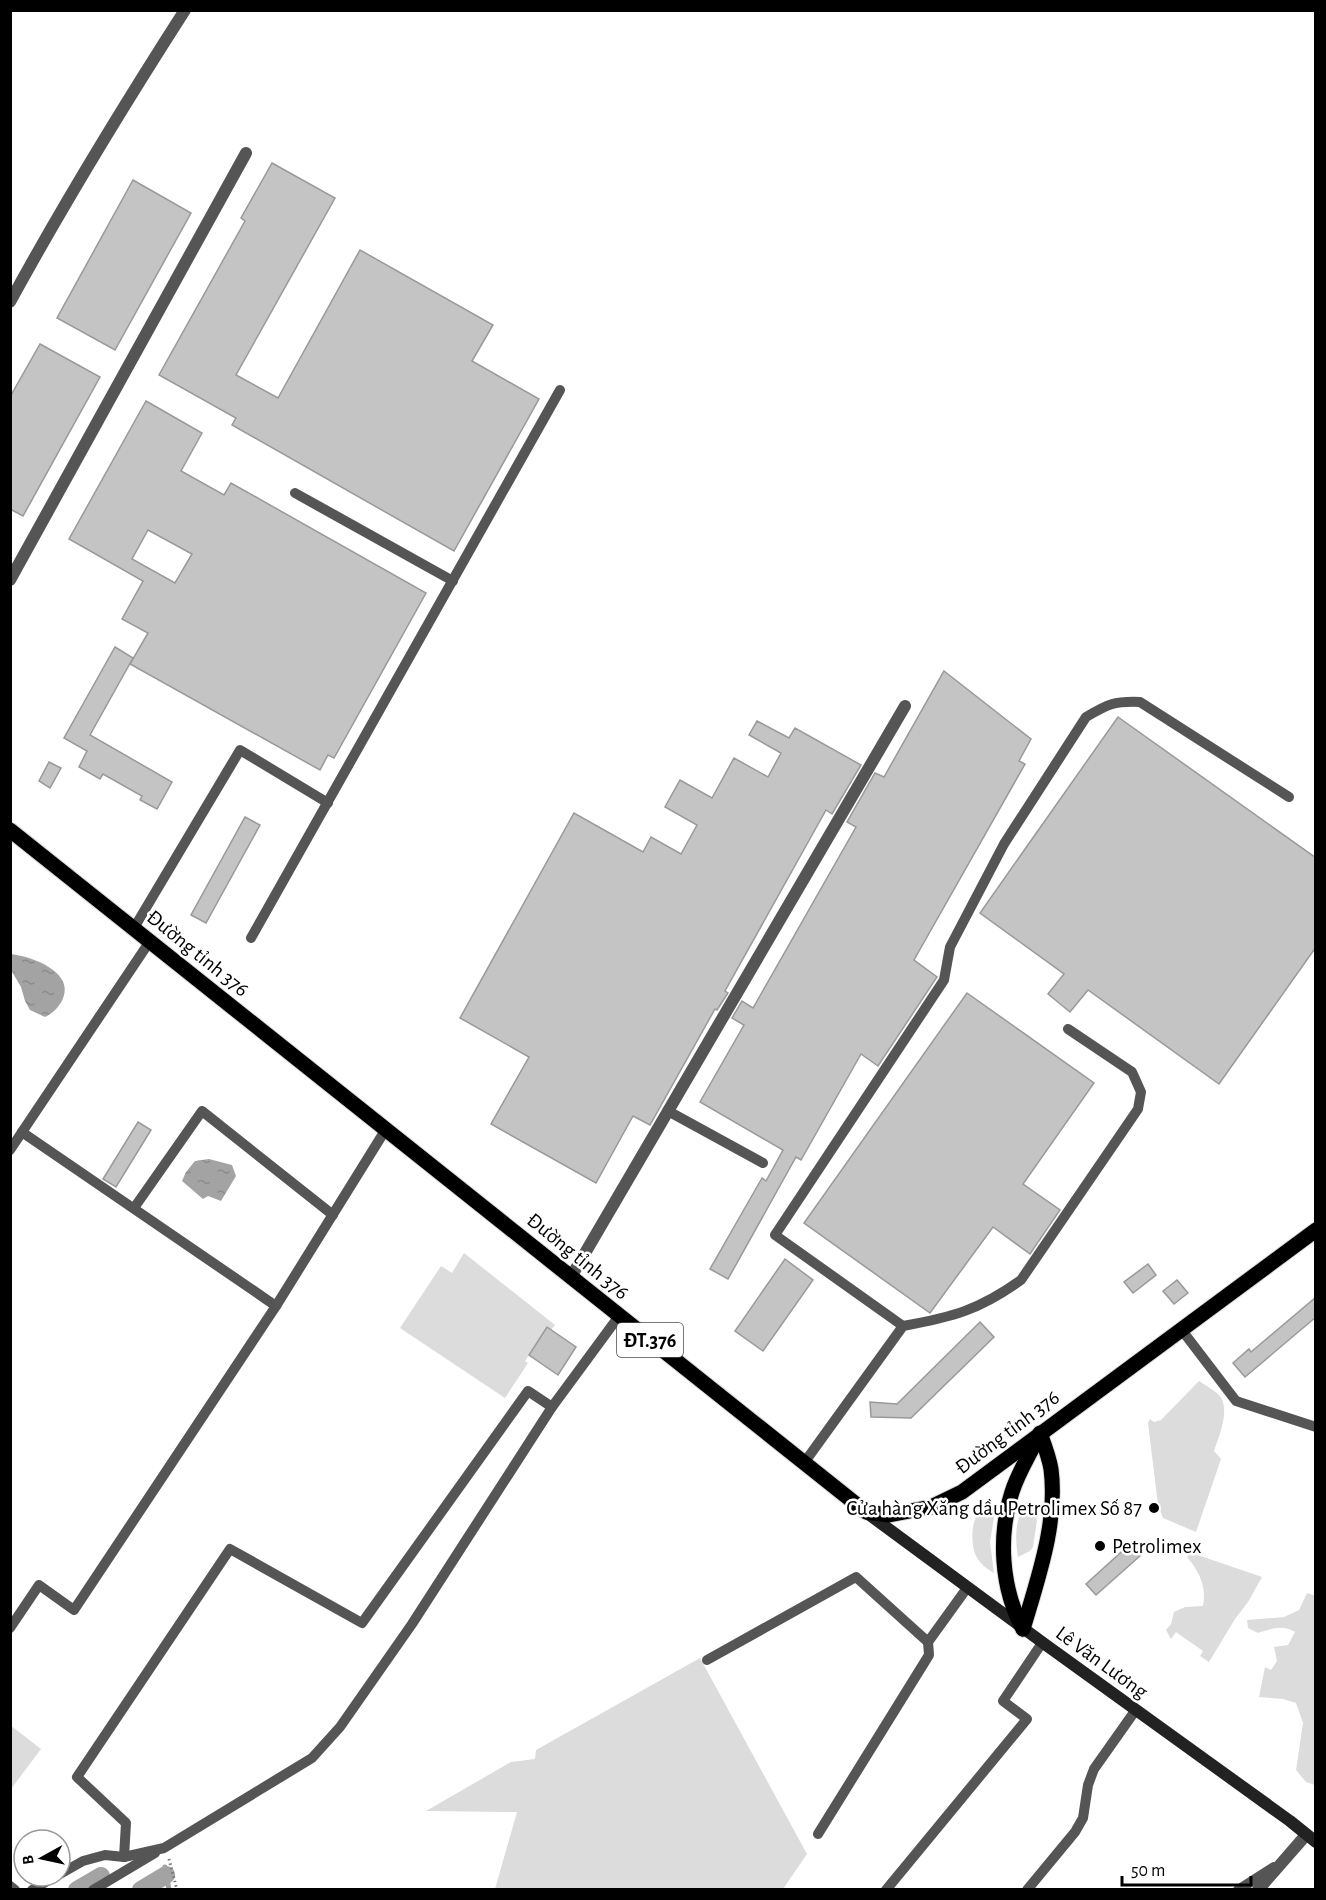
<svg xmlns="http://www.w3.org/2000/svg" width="1326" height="1900" font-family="'Alegreya Sans',sans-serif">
<defs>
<pattern id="water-ripples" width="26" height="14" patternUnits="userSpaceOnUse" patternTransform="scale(1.5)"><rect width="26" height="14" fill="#a3a3a3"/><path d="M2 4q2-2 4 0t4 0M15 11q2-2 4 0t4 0" fill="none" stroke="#8b8b8b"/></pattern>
</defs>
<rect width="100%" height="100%" fill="#fff"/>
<g fill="#dcdcdc">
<path d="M464,1253L555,1325L551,1330L547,1328L525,1361L528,1363L505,1398L400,1328L441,1266L452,1273Z"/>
<path d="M1199,1381C1205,1385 1214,1390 1219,1395C1231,1409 1219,1436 1214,1451L1221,1459L1196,1532L1163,1518L1158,1505L1148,1423L1150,1419L1154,1422L1161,1420Z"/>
<path d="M1024,1504L1035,1511L1037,1520L1033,1547L1030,1551L1018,1557C1015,1538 1015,1521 1024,1504Z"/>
<path d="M996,1505L990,1542L994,1573C987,1569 980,1564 976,1556C970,1543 970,1514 986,1506C989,1504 992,1505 996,1505Z"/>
<path d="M1189,1552L1262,1577L1248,1602L1235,1619L1209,1662L1200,1656L1203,1651L1176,1632L1171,1639L1166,1630L1171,1624L1174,1612L1185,1607L1203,1606C1207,1587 1199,1571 1187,1557Z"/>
<path d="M1307,1593L1316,1596L1315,1785L1306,1782L1296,1770L1303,1723L1296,1703L1283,1699L1259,1697L1265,1667L1271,1670L1277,1661L1274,1647L1288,1645L1295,1632C1282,1624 1271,1629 1258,1633L1248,1628L1247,1620L1284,1617L1299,1610Z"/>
<path d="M700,1658L807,1854L783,1889H495L517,1812L426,1811L511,1762L535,1759L536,1750Z"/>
<path d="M10,1725L41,1749L11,1789H10Z"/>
</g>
<g fill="url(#water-ripples)">
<path d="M10,954C31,956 77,972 62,1001C57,1009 53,1013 45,1017L30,1010L25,1001L21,987L11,970Z"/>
<path d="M209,1159L232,1165L236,1176L221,1201L208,1196L203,1199L182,1181L186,1172L195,1161Z"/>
</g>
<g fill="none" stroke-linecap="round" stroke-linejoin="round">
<path stroke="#a3a3a3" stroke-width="5" d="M165,1867L169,1890"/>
<g stroke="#a3a3a3" stroke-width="18">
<path d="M77,1890L101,1876"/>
<path d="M141,1890L166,1875"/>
</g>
</g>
<g fill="#c4c4c4" stroke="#999" stroke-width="1.5" fill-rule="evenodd">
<path d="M272,163L335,198L236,375L278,398L360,250L493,325L472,361L539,399L454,551L232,425L236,418L159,375L245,221L241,218Z"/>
<path d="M133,180L191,213L115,350L57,318Z"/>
<path d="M40,344L100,377L23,516L10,509V397Z"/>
<path d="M146,401L202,433L181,471L224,495L231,483L426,593L334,758L328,755L320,770L130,664L148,633L122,619L143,581L69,539ZM148,530L192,554L175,583L132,559Z"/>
<path d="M115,647L133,658L90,735L172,782L157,809L140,800L142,796L103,774L100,779L79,767L87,751L64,738Z"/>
<path d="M944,671L1031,739L1019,761L1025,764L914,960L937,977L878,1066L861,1054L801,1160L796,1157L728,1279L710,1269L762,1178L766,1181L783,1150L700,1102L744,1025L732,1018L742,1001L753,1008L856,827L847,822L875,773L884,777Z"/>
<path d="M1118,717L1316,858V947L1219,1084L1088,990L1070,1012L1048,994L1064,974L980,913Z"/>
<path d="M757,721L789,738L795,728L861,765L832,814L826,810L725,991L728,993L717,1010L715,1009L650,1125L633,1116L596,1183L491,1124L529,1057L460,1018L574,813L643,852L651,837L681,854L697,825L665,807L680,780L712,798L734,758L768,777L781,753L749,735Z"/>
<path d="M49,762L61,768L50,788L39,781Z"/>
<path d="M245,817L260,825L206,923L191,915Z"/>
<path d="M967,993L1094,1083L1023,1184L1060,1210L1030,1254L993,1227L930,1313L804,1223Z"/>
<path d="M138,1122L151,1130L116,1187L103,1179Z"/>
<path d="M785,1259L813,1280L763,1351L735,1331Z"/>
<path d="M1148,1264L1156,1275L1133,1293L1124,1282Z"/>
<path d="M1177,1280L1188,1293L1174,1304L1163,1291Z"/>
<path d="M1316,1297V1317L1245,1377L1233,1363L1249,1349L1251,1352Z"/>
<path d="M980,1322L994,1337L911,1418L871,1417L870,1402L897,1404Z"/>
<path d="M547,1327L576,1347L558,1375L529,1355Z"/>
<path d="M1130,1544L1141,1555L1096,1595L1086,1584Z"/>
</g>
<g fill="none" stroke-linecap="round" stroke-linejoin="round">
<g stroke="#dbdbdb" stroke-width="17">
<g id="primary">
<path d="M10,830L866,1512L889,1515L931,1507L962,1492L1316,1230"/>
<path d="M1023,1629C1001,1588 998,1536 1012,1492C1018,1473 1029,1456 1038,1437"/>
<path d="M1023,1629C1038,1578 1058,1522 1051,1469C1049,1457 1044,1444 1040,1433"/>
</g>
</g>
<path stroke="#777" stroke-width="3" stroke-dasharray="1.5 3" stroke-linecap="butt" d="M169,1859L177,1890"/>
<g stroke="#555" stroke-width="10">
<path d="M295,493L453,581"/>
<path d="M134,928L240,750L328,803"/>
<path d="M251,938L560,390"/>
<path d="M668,1111L763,1163"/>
<path d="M22,1132L276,1306"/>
<path d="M10,1150L150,941"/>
<path d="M134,1208L202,1111L333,1215"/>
<path d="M903,1326L775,1235L944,980L950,947L1004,844L1086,717C1108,704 1114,701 1140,702L1289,797"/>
<path d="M1181,1329L1236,1401L1316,1427"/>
<path d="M804,1463L903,1326C953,1317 979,1310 1021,1280L1138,1109L1141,1092L1132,1072L1068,1029"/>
<path d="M10,1628L39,1585L74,1610L276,1306L386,1129"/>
<path d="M707,1660L856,1577L928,1642"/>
<path d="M818,1834L929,1655L928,1642L967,1588"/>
<path d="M124,1857L126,1823L77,1777L230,1549L362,1623L528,1391L552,1407"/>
<path d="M60,1874L83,1861L105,1855L124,1857L164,1848L312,1758L340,1727L412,1624L552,1407L619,1316"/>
<path d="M10,1886L15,1890"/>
<path d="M32,1890L56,1876"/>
<path d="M93,1890L155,1853"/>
<path d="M886,1890L1027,1719L1003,1701L1042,1643"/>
<path d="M1027,1890L1075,1832L1083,1818L1088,1785L1094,1769L1135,1711"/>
<path d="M1238,1890L1274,1867"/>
</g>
<g stroke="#555" stroke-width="12">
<path d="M10,302C64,203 124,105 185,10"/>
<path d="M10,580L246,153"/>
<path d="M571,1277L905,706"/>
<path d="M1258,1890L1306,1835"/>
</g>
<path stroke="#222" stroke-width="12" d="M867,1513L1046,1645L1290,1821L1316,1842"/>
<use href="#primary" stroke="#000" stroke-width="15"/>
</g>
<g fill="#000" stroke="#fff" stroke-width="2">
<circle cx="1154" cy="1508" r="6"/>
<circle cx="1100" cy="1546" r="6"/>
</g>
<g text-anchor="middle" stroke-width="5" stroke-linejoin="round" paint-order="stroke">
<rect fill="#fff" stroke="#4c4c4c" stroke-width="1.5" x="617" y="1323" width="66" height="34" rx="4.5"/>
<g font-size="20" font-weight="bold" fill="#000">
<text x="650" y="1347">ĐT.376</text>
</g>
<g font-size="21" fill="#000" stroke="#fff">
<text transform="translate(198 953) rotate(39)" y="7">Đường tỉnh 376</text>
<text transform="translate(578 1256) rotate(39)" y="7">Đường tỉnh 376</text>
<text transform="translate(1007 1432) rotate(-37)" y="7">Đường tỉnh 376</text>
<text transform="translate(1102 1662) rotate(36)" y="7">Lê Văn Lương</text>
</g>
<g font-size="21" fill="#000" stroke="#fff" text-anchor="end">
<text x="1142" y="1515">Cửa hàng Xăng dầu Petrolimex Số 87</text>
<text x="1112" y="1553" text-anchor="start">Petrolimex</text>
</g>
</g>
<rect width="1326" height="1900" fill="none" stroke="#000000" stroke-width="24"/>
<g transform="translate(42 1858) rotate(262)"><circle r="28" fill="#ffffff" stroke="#999999" stroke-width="1.5"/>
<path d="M0-4.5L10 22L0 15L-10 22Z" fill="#000000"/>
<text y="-9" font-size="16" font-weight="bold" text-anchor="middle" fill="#000000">B</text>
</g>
<path d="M1122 1876v9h129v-9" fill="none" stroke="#000000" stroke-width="3"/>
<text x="1131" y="1876" font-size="18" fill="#000000" stroke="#ffffff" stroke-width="4.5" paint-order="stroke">50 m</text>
</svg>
